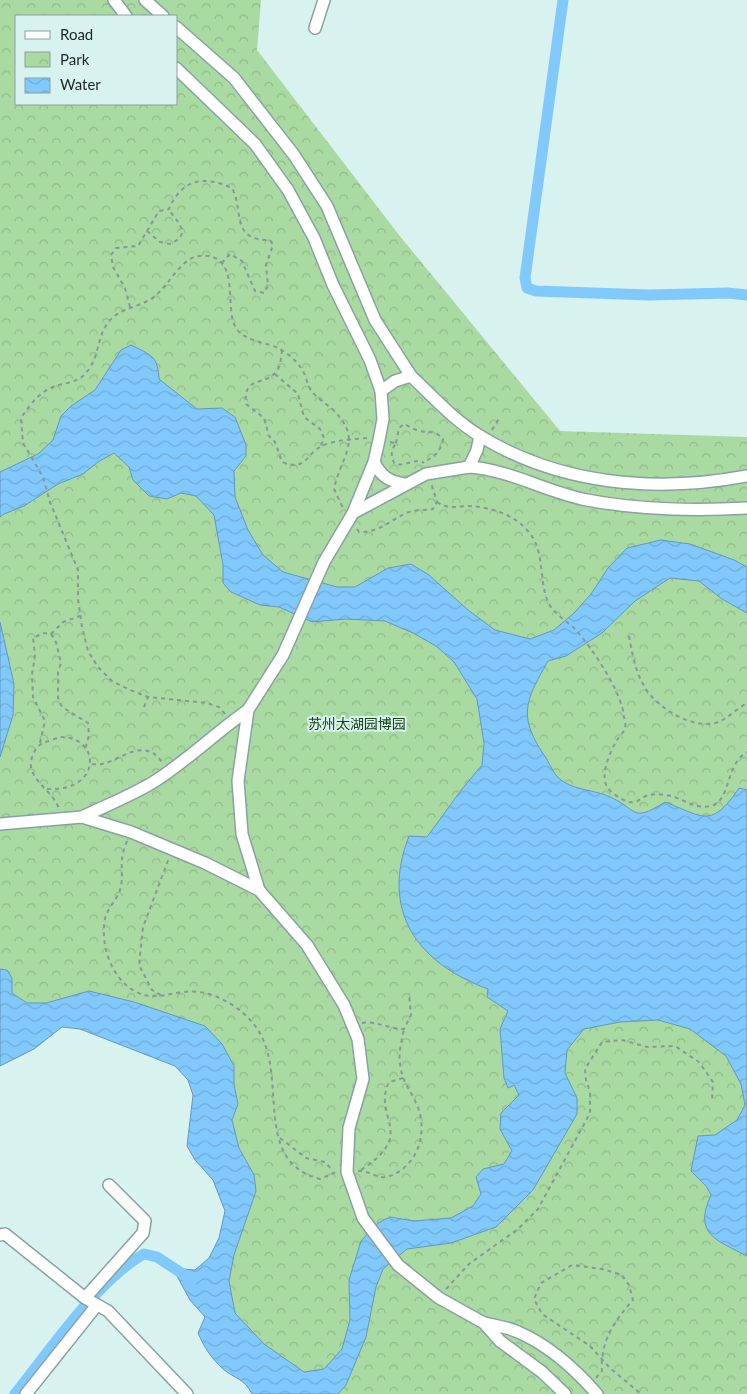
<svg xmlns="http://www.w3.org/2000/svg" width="747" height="1394" font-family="Lato,'Noto Sans SC',sans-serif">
<defs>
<pattern id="park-crowns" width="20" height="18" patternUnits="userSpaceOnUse" patternTransform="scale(1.25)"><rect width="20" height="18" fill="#a8daa1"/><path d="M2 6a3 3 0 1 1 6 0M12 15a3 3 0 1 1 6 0" fill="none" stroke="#90bb8a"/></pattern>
<pattern id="water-waves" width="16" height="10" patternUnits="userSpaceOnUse" patternTransform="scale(1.25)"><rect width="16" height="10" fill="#81c9fd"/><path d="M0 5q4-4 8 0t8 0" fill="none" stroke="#6facd9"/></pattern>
</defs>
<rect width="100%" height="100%" fill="#d8f2f0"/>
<path fill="url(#park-crowns)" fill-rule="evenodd" d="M0,0H261L257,50L399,235L560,431L747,437V1394H285L214,1301L230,1224L202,1045L86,1002L0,1048ZM16,16H176V104H16Z"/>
<g fill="url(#water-waves)" stroke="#6398bc">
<path d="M131,345C151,355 158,356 159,379L197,409L222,408L235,417L246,445V456L234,471L235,497L248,530L263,555L283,572L337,587H355L388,568L411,564L429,575L468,610L495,630L530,639L554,630L574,613L591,594L608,568L627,548L661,540L690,544L734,560L747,567V613L722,599L699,581L670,578L635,601L602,633L566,656L548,661C524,703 518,717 546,758C550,765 555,776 561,780C574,790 594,790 608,796C639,809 630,824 665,802C704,817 711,829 739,788L747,790V1256C716,1240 693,1234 711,1195L706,1186L691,1171L698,1136L715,1135L737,1120L745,1105L741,1084L726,1056L690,1029L658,1020L620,1022L584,1029L567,1050L565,1073L577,1098V1114L533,1190L496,1227L451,1243L407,1249L383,1269L376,1287L366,1337L346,1385L338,1394H252C244,1378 235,1379 223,1369C211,1358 204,1347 198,1333L205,1317L190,1300L177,1276L183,1269L195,1270L209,1258L219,1238L225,1211L213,1180L195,1160L187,1146L193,1095L188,1080L175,1066L80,1029L62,1027L34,1049L0,1066V969L7,970L12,978V993L27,1003H46L89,991L134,1002L205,1026L222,1044L234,1066V1085L238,1104L232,1120L239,1148L254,1175L256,1191L234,1255L229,1281L235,1313L264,1344L304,1372L324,1369L342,1349L350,1320L349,1280L361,1241L378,1223L390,1217L414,1221L451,1218L473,1206L481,1194L476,1177L483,1169L504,1164L512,1151L500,1129L501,1113L519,1095L514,1085L508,1088L504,1078L500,1029L508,1011L487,997L488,989C417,963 380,911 409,836L427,837L462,789L482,765L484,743L477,699L454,662L436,646L413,633L385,621L345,619L312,622L279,607L260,605L231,592L223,583V565L214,515L196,496L181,493L167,499L149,496L133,480L129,467L114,453L98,462L83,474L58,484L24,506L4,514L0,517V472L38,454L53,440L61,416L71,406L95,390L121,350Z"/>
<path d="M0,622L14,684L13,715L0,757Z"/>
</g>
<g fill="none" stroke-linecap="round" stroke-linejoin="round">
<g stroke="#81c9fd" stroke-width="11">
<path d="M563,0L525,278L527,288L536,291L649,295L728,293L747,295"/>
<path d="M15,1394C49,1352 98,1279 144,1254L157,1257L192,1280"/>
</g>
<g stroke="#89a2a0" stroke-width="14">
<g id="minor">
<path d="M114,0L126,16"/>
<path d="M145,0L163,16"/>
<path d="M176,27L234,78L294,155L327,206L375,320L411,376"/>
<path d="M315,28L324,0"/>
<path d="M176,68L255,144L288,190L314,238L333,285L370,360L381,391L383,419L379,440L374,462L353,513L324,562L283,655L248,710L238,781L242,834L259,890L307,945L344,1005L358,1039L363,1079L349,1128L347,1172L363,1218L398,1265L439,1298L484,1323L500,1341L542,1372L565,1394"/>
<path d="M381,391L395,381L411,376C433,397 454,420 480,436C560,485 656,493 747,476"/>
<path d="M374,462C381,476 388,481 404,484"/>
<path d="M469,467C511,470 546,492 587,500C640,510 693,511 747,508"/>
<path d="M353,513L426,474L469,467L477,450L480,436"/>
<path d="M82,817C105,806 130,796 152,783C186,762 215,733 248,710"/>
<path d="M0,824L82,817L131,832L205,863L259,890"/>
<path d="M0,1235L5,1234L85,1298L108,1311L187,1394"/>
<path d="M85,1298L143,1233L145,1221L109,1185"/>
<path d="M485,1323C495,1326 508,1327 518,1332C548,1345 576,1370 597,1394"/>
<path d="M26,1394L97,1305"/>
</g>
</g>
<g stroke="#869997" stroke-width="2" stroke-dasharray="4 4" stroke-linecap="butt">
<path d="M147,231L160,242L170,244C192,234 179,224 169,210"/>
<path d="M130,307L125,288L113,267L111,255L116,248L138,246L159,211L169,209C182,179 203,175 232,188C244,210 230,241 270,240L273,245L266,265L268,286L264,293L255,291L242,261L230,254L221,264"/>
<path d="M282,350C281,357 281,368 275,373C263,386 243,376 246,404L264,418L269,436L275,442L282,462C307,472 305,454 322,446C334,440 355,439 368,438"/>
<path d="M275,374L298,394L304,417L320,429L324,438L321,446"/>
<path d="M492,430L500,417"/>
<path d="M390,442L396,443C391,451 390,457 395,464C405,467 416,457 424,463"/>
<path d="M396,443L399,428L404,424C409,426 414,430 420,431C430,433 435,430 443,439C441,450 435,458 424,461"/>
<path d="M437,502C448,510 457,506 469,506C490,507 513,514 527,530C546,550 538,579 548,602C554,615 568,621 577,631C593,650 622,692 624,717C625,720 626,725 625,728C624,732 619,737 617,740C610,752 600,774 607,787C611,793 622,800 629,802C638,804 642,796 649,795C654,794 660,794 665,795C681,796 693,810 711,806C732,800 724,766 747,752"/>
<path d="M357,529L359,532C380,533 391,519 409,512C416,510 426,510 433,509L437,502L431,483"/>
<path d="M51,634L63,622L80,616"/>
<path d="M629,636C632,652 635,670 643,684C654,707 696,733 721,721C730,716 738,708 747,703"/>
<path d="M144,707L148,697"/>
<path d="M225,714L219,707L207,703L148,697L130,690L112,681L98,667L88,651L82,627L78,599V570L50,502L43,477L23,443L21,418C30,405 38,393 53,387C63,383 76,383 84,375C100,359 96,340 107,324C118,307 141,308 155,296C169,285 181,258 199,256C243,252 223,307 236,328C245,342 267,342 280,349C290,355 299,363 304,373C307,378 307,385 311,390C318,400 328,404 336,413C363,441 340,458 334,489L343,508"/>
<path d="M40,743L45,721L33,697L32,675L35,655L33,638L43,633L51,634L56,642L61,663L58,672V698L62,707L88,723L89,735L85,750"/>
<path d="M92,764C115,769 140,732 162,762"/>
<path d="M47,789C103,792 101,736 60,737C56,738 50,741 45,742C36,745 30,757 31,767C34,783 54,793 59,809"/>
<path d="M127,841C125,847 122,854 122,859C121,868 123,877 121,886C119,898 107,908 105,919C99,949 116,992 150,996C162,997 172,993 184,992C211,988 243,1007 258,1030C289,1078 251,1161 320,1179L336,1172"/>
<path d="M161,995L152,990L139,965L143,927L169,858"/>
<path d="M362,1023C376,1020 390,1030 404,1029L411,1015L409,993"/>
<path d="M280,1138L306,1158L325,1162L333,1171"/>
<path d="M361,1170C371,1163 380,1157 387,1146C399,1125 376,1108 389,1082L403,1078"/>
<path d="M358,1171C368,1170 378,1179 387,1177C417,1168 429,1134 417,1105C411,1091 401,1080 400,1063C398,1053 402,1040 404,1029"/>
<path d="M446,1289L469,1264L518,1229L538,1209L590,1113V1092L586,1080L585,1069L602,1042L622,1040L647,1047L675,1046L699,1062L713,1082L712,1101"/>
<path d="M596,1378L602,1371C600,1342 614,1321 633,1300L629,1285L622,1275L602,1269L572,1265L541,1283L534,1299L542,1314L590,1346L610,1368L641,1394"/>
</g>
<use href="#minor" stroke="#fff" stroke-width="11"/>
</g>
<g text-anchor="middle" stroke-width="4" stroke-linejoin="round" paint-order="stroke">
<g font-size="14" fill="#154410" stroke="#d8f2f0">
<text x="357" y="729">苏州太湖园博园</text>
</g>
</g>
<rect x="15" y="15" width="162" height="90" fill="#d8f2f0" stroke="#8da09f"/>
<rect x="25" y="31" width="25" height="8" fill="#ffffff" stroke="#8da09f"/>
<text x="60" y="40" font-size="15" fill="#1c2625">Road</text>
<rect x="25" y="52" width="25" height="15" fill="url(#park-crowns)" stroke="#8da09f"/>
<text x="60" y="65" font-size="15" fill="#1c2625">Park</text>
<rect x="25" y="78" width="25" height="15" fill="url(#water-waves)" stroke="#8da09f"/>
<text x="60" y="90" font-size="15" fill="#1c2625">Water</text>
</svg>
